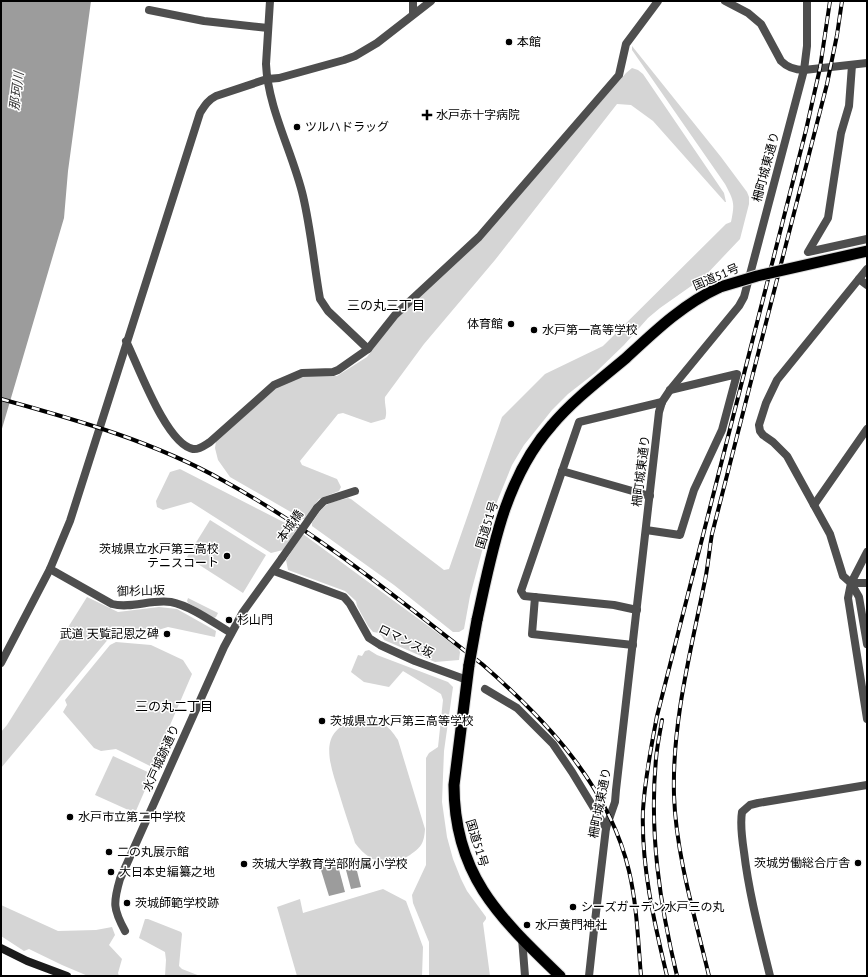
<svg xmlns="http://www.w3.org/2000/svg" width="868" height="977" font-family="'PT Sans','Noto Sans JP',sans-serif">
<rect width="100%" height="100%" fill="#fff"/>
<g fill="#d5d5d5">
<path d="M632,46L721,157L747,192L749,197V204L740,239L704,277L660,308L648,318L624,345L595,373L568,394L552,410L524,445L512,465L492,514L470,596L464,629L459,632H453L394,585L312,526V523C325,503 325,504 348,498L351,499L444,570L449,569L502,417L545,374L603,346L726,224L731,222C735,203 734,201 725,184L632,50Z"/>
<path d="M632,68L638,70L643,74L724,193L726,202H725L653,121L631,105L617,104L495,260L424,344L385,397C384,404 388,412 385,419L371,423L343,413L338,414L300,461L302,465L337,479L341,487L339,491L319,499L305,519H303L230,477L218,460L215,448L216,441L278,387L299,378L314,375L337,376L367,357L394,321L480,240L626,73Z"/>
<path d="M180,469L297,529L283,550L271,553L191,502L163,510L157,507L156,501L170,472Z"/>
<path d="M210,520L266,555L243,593L187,557Z"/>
<path d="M303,534L458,648L460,652L459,660L435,662L384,640C382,635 378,632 373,632L368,626L357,606L356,601L345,591L288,570L286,560Z"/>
<path d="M87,597L118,612L159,607L177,609L216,631L215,637L168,627L145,634L110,637L1,768V732L7,725Z"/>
<path d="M188,598L218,613L216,617L214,618L188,603L187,601Z"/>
<path d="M116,642L151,645L183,660L192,674L152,767L116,749L101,751L94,748L63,712L67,705L65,700L110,645Z"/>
<path d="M369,650L377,655L448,682L453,687L444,751L442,802L447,837L453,859L461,879L467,891L486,917V919L483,923L490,976H429V942L413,903L412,895L426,865V758L429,753L438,747L443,700L441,694L403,671L389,687L364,682L351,672L358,655L362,656L365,651Z"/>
<path d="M361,719C380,720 388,724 398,740L425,829C424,844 421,847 410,855C388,869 370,863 355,843C350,827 344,810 339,793C329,761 316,728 361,719Z"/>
<path d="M113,756L152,774L135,813L95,795Z"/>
<path d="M383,889L406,901L423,947L422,976H297L277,907L300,899L303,913Z"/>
<path d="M1,905L58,931L96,930L112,927L115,935L109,945L122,959L118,973L119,976H88L62,965L29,949L24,951L1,936Z"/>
<path d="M145,919H148L181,932L182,934L179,966L182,969L200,976H165L166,960L165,952L139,938Z"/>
</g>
<g fill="#9c9c9c">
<path d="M1,1H91L68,171L64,218L1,432Z"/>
<path d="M337,862L345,892L329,896L320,867Z"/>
<path d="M352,869L357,871L361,887L351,889L346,870Z"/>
</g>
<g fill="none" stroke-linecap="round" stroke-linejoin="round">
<g stroke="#dbdbdb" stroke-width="13">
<g id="trunk">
<path d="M477,620C492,552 504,479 552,425C573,400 601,379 626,358C655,331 683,304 720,287"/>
<path d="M469,665L454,785C454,875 499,917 560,976"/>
</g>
</g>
<g stroke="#4e4e4e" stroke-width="8">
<path d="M270,1L266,64C268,109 293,153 303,196C311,230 314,265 320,299L328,311L368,349"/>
<path d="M413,1V14"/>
<path d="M149,10L204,21L268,28"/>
<path d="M852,65L849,106L841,133L828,218L808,252L867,239"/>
<path d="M804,70L867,63"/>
<path d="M859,279L867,285"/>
<path d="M126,341C138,365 166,444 193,449C199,450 205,445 210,442L274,385L302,373L333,372L338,370L368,349L395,315L479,237L619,75L626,44L658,1"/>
<path d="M562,471L650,496"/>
<path d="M814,505L867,429"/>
<path d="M317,508L324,501L355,491"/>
<path d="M646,530L680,535L694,490L722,430L737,374L670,390"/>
<path d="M50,569L112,604C131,609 151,599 171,602C191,606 214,623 231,633"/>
<path d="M274,571L344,597L350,604L369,638L380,645L415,661L467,680"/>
<path d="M851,583L867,552"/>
<path d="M535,597L532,634L633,645"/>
<path d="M637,610L614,605L524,596L521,591L579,422L662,402"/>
<path d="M485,689L517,708L553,744L572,772L606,828"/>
<path d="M125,931C113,909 113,903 120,879L224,647L243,612L282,558"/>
<path d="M522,938L525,976"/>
</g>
<g stroke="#4e4e4e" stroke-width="8">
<path d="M725,1L748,13L761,24L781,61C788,68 795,70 804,70"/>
<path d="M867,269L777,380L766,403L759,425L760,431L763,435L773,442L787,456L830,534L843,576L851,583L859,597L867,644"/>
<path d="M851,583L848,598L867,719"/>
<path d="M851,583H867"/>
<path d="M1,663L50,569L70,521L200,113C205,105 208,100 216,96L267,79L279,78L344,60L355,56L377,43L431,1"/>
<path d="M589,976L595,921L606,828L615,802L616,790L659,412L662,402L670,390L739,306L744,297L804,70L807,46V1"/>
<path d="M770,976C760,935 749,894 744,852C742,839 740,824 742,812L750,805L758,803L867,785"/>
</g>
<path stroke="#1b1b1b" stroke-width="8" d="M1,948L27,961L67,976"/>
<use href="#trunk" stroke="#000" stroke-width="11"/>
<g stroke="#000" stroke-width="4">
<g id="rail">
<path d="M1,399C77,420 155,442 224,481C317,532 399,600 482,664C546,720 609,786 629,871C637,905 638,941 641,976"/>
<path d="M662,720C660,733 657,746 656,759C649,833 660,905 677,976"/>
<path d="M667,976C654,922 641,865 643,810C645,778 651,747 657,716L806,130L820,68L830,1"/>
<path d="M709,976C695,917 676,855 674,795C672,724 690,654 704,585C708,568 709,551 712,534L827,84L837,35L842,1"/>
</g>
</g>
<use href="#rail" stroke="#fff" stroke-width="2.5" stroke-dasharray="8" stroke-linecap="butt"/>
<g stroke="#dbdbdb" stroke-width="13" stroke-linecap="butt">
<g id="trunk-bridge">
<path d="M720,287L757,276L867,251"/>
<path d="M469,665L477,620"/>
</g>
</g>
<path stroke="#4e4e4e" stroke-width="8" d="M282,558L317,508"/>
<use href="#trunk-bridge" stroke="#000" stroke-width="11"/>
</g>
<g fill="#000" stroke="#fff" stroke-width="1.5">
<circle cx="509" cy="42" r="4"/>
<path d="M425 109h4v4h4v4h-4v4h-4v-4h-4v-4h4z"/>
<circle cx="297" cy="127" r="4"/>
<circle cx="511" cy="324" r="4"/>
<circle cx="534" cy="330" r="4"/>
<circle cx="227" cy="556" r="4"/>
<circle cx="229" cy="620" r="4"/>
<circle cx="167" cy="634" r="4"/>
<circle cx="322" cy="721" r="4"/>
<circle cx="70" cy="817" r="4"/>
<circle cx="109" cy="852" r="4"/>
<circle cx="858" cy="863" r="4"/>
<circle cx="244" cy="864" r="4"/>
<circle cx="111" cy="872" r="4"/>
<circle cx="127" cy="903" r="4"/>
<circle cx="573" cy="907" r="4"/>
<circle cx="527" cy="925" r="4"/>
</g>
<g text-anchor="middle" stroke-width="3" stroke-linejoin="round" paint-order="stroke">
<g font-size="12" fill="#000" stroke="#fff" text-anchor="start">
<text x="517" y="46">本館</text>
<text x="436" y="119">水戸赤十字病院</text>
<text x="305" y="131">ツルハドラッグ</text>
<text x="503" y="328" text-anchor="end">体育館</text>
<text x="542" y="334">水戸第一高等学校</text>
<text x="219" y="553" text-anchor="end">茨城県立水戸第三高校<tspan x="219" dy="14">テニスコート</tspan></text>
<text x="237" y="624">杉山門</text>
<text x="159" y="638" text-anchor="end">武道 天覧記恩之碑</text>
<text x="330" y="725">茨城県立水戸第三高等学校</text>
<text x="78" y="821">水戸市立第二中学校</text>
<text x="117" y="856">二の丸展示館</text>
<text x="850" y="867" text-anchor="end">茨城労働総合庁舎</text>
<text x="252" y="868">茨城大学教育学部附属小学校</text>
<text x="119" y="876">大日本史編纂之地</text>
<text x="135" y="907">茨城師範学校跡</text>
<text x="581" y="911">シーズガーデン水戸三の丸</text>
<text x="535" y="929">水戸黄門神社</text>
</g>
<g font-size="12" fill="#000" stroke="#fff">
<text transform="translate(766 167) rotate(-75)" y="4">柵町城東通り</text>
<text transform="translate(716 277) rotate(-23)" y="4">国道51号</text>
<text transform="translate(641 471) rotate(-83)" y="4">柵町城東通り</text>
<text transform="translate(487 525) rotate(-73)" y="4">国道51号</text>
<text transform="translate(290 526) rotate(-55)" y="4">本城橋</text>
<text transform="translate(141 591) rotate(-1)" y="4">御杉山坂</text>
<text transform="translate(406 641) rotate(26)" y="4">ロマンス坂</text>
<text transform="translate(161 758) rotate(-66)" y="4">水戸城跡通り</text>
<text transform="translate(600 803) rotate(-79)" y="4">柵町城東通り</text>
<text transform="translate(477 843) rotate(73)" y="4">国道51号</text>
</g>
<g font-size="13" font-style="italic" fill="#3d3d3d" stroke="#fff">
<text transform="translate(16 91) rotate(-83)" y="5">那珂川</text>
</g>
<g font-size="13" fill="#000" stroke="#fff">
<text x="386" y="310">三の丸三丁目</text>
<text x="174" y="711">三の丸二丁目</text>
</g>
</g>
<rect width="868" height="977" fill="none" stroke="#000000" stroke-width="4"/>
</svg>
